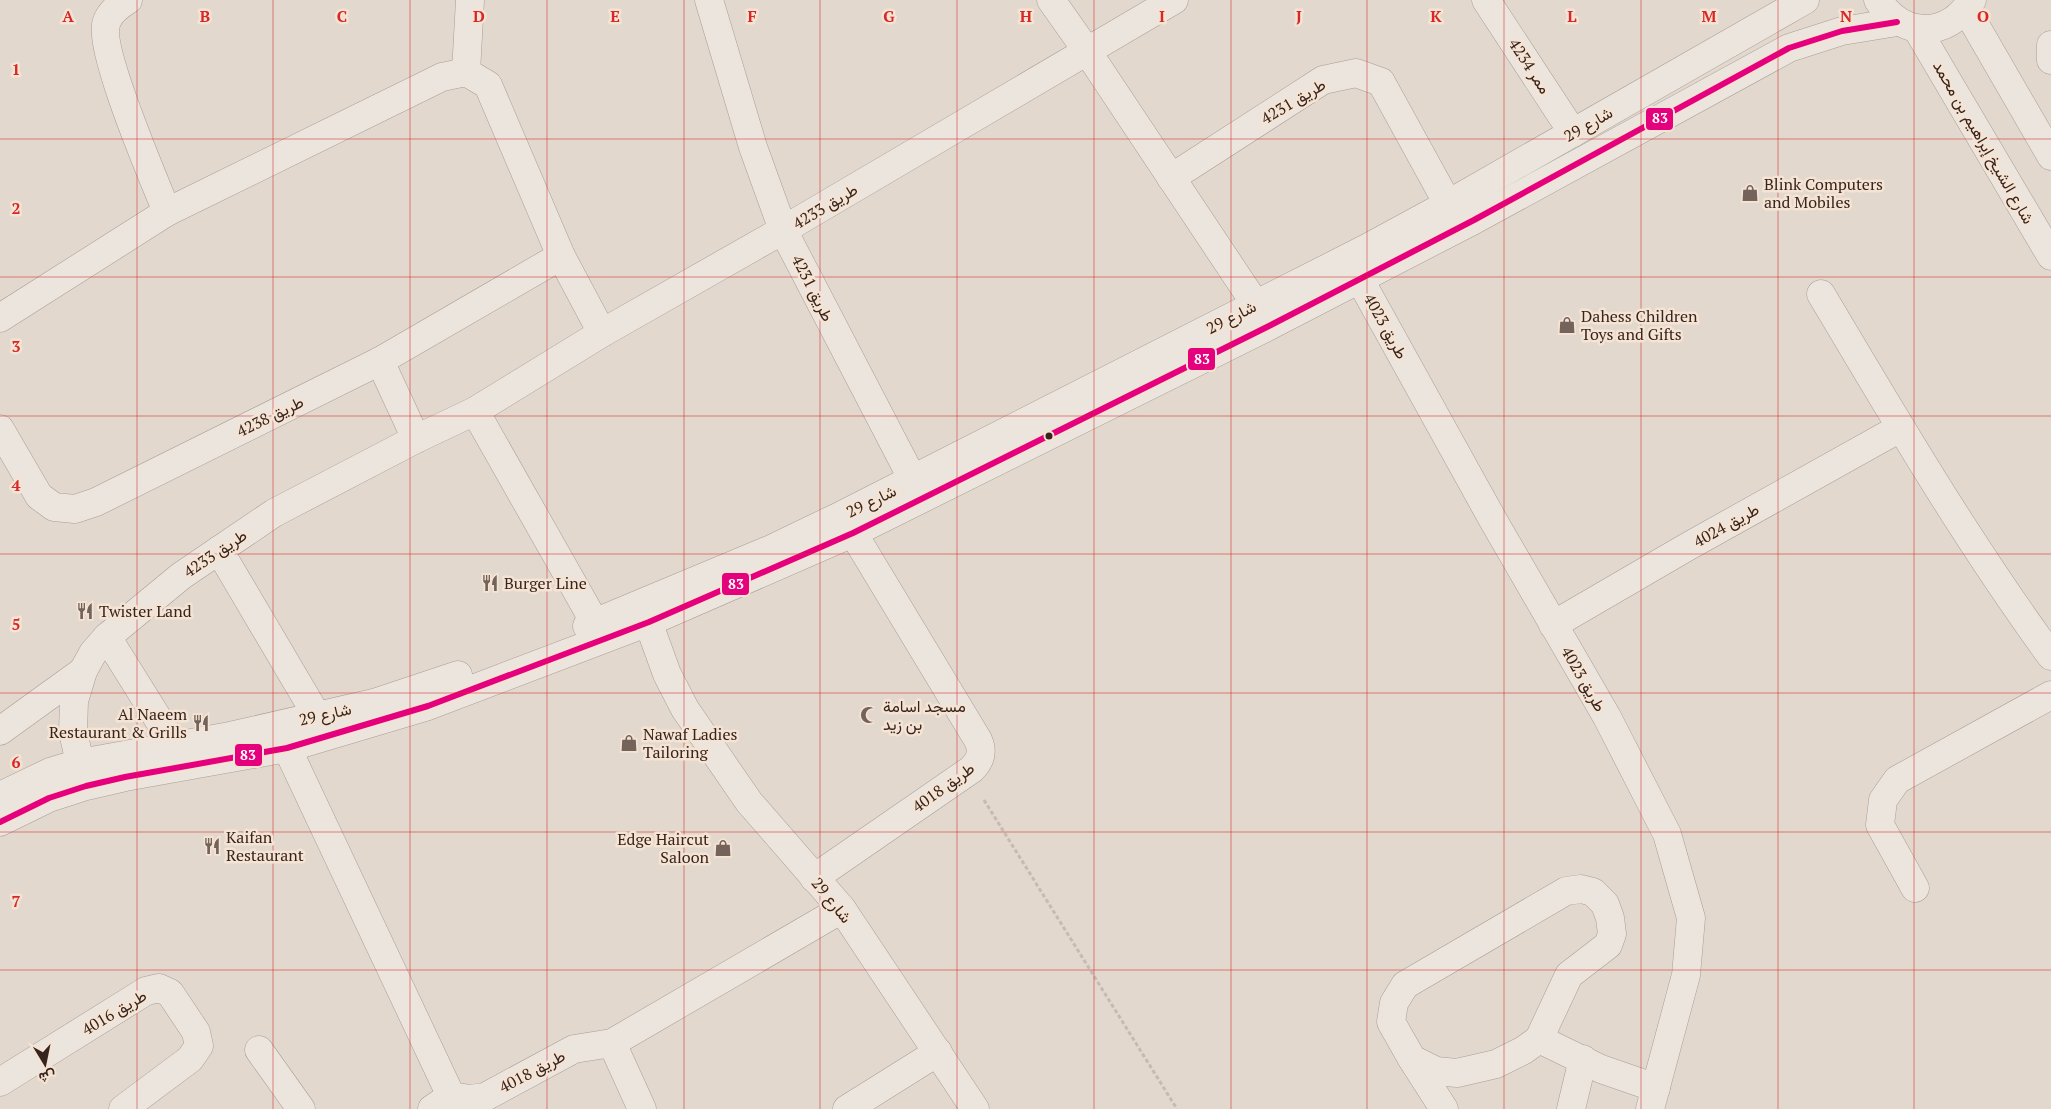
<svg xmlns="http://www.w3.org/2000/svg" width="2051" height="1109" font-family="'PT Serif',Vazirmatn,serif">
<rect width="100%" height="100%" fill="#e3d8cd"/>
<g fill="none" stroke-linecap="round" stroke-linejoin="round">
<g stroke="#a89e96" stroke-width="29">
<g id="minor">
<path d="M128,0C120,5 111,11 107,21C96,46 155,182 167,212"/>
<path d="M709,0L753,147L783,230L913,480"/>
<path d="M1051,0L1087,51L1266,320"/>
<path d="M1486,0L1573,133"/>
<path d="M1878,0C1903,38 1947,39 1972,0"/>
<path d="M1966,9L2051,156"/>
<path d="M1917,29L2051,256"/>
<path d="M2051,45V60"/>
<path d="M466,72L470,0"/>
<path d="M1171,178L1323,80L1356,73L1381,82L1448,204"/>
<path d="M1359,278L1493,520L1607,717L1667,834L1691,918L1686,975L1650,1109"/>
<path d="M1821,294C1894,417 1967,541 2051,656"/>
<path d="M0,318L167,212L442,77L466,72L488,85L561,256L602,333"/>
<path d="M380,361L416,439"/>
<path d="M475,411L595,623"/>
<path d="M0,429L39,496L54,507L75,509L96,502L380,361L561,256"/>
<path d="M219,550L317,716"/>
<path d="M642,605L667,674L685,709L749,802L842,909L975,1109"/>
<path d="M1553,625L1687,547L1900,428"/>
<path d="M587,626L769,550L842,515L1367,248L1448,204L1805,0"/>
<path d="M107,637L175,746"/>
<path d="M0,731L83,671"/>
<path d="M287,748L451,1096L470,1099L485,1097L574,1049L612,1043L842,909"/>
<path d="M84,780L73,732L74,701L83,671L93,653L107,637L181,576L274,513L416,439L475,411L602,333L783,230L1174,0"/>
<path d="M0,796L50,772L80,763L230,736L374,703L458,675"/>
<path d="M0,822L49,798L86,786L125,777L287,748L428,706L649,622L853,533L1269,326L1474,220L1789,48L1842,31L1897,22"/>
<path d="M814,878L972,769C981,760 983,751 978,740L844,518"/>
<path d="M1915,888L1880,825L1883,800L1897,780L2051,695"/>
<path d="M1581,889L1593,892L1605,904L1610,918L1612,934L1608,945L1569,975L1539,1039L1524,1050L1496,1064L1457,1073L1436,1071L1412,1059L1391,1022L1394,1003L1405,985L1566,891Z"/>
<path d="M1539,1039L1601,1069L1656,1088"/>
<path d="M612,1043L642,1109"/>
<path d="M259,1050L301,1109"/>
<path d="M1412,1059L1444,1109"/>
<path d="M0,1082L146,991L159,988L170,993L196,1032L199,1046L190,1059L123,1109"/>
<path d="M432,1109L451,1096"/>
<path d="M847,1109L938,1052"/>
<path d="M1571,1109L1583,1059"/>
</g>
</g>
<path stroke="#c4bbb5" stroke-width="3" stroke-dasharray="4 2.5" stroke-linecap="butt" d="M984,800L1177,1109"/>
<use href="#minor" stroke="#ece5de" stroke-width="28"/>
<g stroke="#f5e3d3" stroke-width="10">
<path id="bus-1" d="M0,822L49,798L86,786L125,777L287,748L428,706L649,622L853,533L1269,326L1474,220L1789,48L1842,31L1897,22"/>
</g>
<use href="#bus-1" stroke="#e5007d" stroke-width="6"/>
</g>
<path fill="none" stroke="#d62828" stroke-width="1" stroke-opacity="0.55" d="M137,0V1109M273,0V1109M410,0V1109M547,0V1109M684,0V1109M820,0V1109M957,0V1109M1094,0V1109M1231,0V1109M1367,0V1109M1504,0V1109M1641,0V1109M1778,0V1109M1914,0V1109M0,139H2051M0,277H2051M0,416H2051M0,554H2051M0,693H2051M0,832H2051M0,970H2051"/>
<defs>
<g id="shop-bare" transform="scale(1.35)"><path d="M-5-2.5h2.3a2.7 3.5 0 0 1 5.4 0H5L5.5 6h-11ZM-1.5-2.5h3a1.5 2.3 0 0 0-3 0Z" fill="#73635b" stroke="#f5e3d3" stroke-width="2.5" paint-order="stroke"/></g>
<g id="restaurant-bare" transform="scale(1.35)"><path d="M-5-6h1v4h1v-4h1v4h1v-4h1v5L-1.5 .5V6h-2V.5L-5-1ZM5-6V6H3V1.5H1.5Q1.5-4 5-6Z" fill="#73635b" stroke="#f5e3d3" stroke-width="2.5" paint-order="stroke"/></g>
<g id="mosque-bare" transform="scale(1.35)"><path d="M3.5-4.9A6 6 0 1 0 3.5 4.9A5 5 0 1 1 3.5-4.9Z" fill="#73635b" stroke="#f5e3d3" stroke-width="2.5" paint-order="stroke"/></g>
</defs>
<g fill-rule="evenodd">
<use href="#shop-bare" x="1750" y="193"/>
<use href="#shop-bare" x="1567" y="325"/>
<use href="#restaurant-bare" x="490" y="583"/>
<use href="#restaurant-bare" x="85" y="611"/>
<use href="#mosque-bare" x="869" y="715"/>
<use href="#restaurant-bare" x="201" y="723"/>
<use href="#shop-bare" x="629" y="743"/>
<use href="#restaurant-bare" x="212" y="846"/>
<use href="#shop-bare" x="723" y="848"/>
</g>
<circle fill="#37241e" stroke="#f5e3d3" stroke-width="2" cx="1049" cy="436" r="4.5"/>
<g text-anchor="middle" stroke-width="5" stroke-linejoin="round" paint-order="stroke">
<g font-size="16" fill="#37241e" stroke="#f5e3d3">
<text transform="translate(1530 66) rotate(57)" y="6">ممر 4234</text>
<text transform="translate(1293 101) rotate(-31)" y="6">طريق 4231</text>
<text transform="translate(1588 124) rotate(-30)" y="6">شارع 29</text>
<text transform="translate(1984 142) rotate(60)" y="6">شارع الشيخ إبراهيم بن محمد</text>
<text transform="translate(825 206) rotate(-31)" y="6">طريق 4233</text>
<text transform="translate(813 288) rotate(63)" y="6">طريق 4231</text>
<text transform="translate(1231 317) rotate(-27)" y="6">شارع 29</text>
<text transform="translate(1386 326) rotate(61)" y="6">طريق 4023</text>
<text transform="translate(270 416) rotate(-26)" y="6">طريق 4238</text>
<text transform="translate(871 501) rotate(-26)" y="6">شارع 29</text>
<text transform="translate(1726 525) rotate(-29)" y="6">طريق 4024</text>
<text transform="translate(215 553) rotate(-34)" y="6">طريق 4233</text>
<text transform="translate(1584 679) rotate(60)" y="6">طريق 4023</text>
<text transform="translate(325 714) rotate(-13)" y="6">شارع 29</text>
<text transform="translate(943 787) rotate(-36)" y="6">طريق 4018</text>
<text transform="translate(832 900) rotate(51)" y="6">شارع 29</text>
<text transform="translate(114 1012) rotate(-31)" y="6">طريق 4016</text>
<text transform="translate(532 1071) rotate(-28)" y="6">طريق 4018</text>
</g>
<g font-size="16" fill="#37241e" stroke="#f5e3d3" text-anchor="start">
<text x="1764" y="190">Blink Computers<tspan x="1764" dy="18">and Mobiles</tspan></text>
<text x="1581" y="322">Dahess Children<tspan x="1581" dy="18">Toys and Gifts</tspan></text>
<text x="504" y="589">Burger Line</text>
<text x="99" y="617">Twister Land</text>
<text x="883" y="712">مسجد اسامة<tspan x="883" dy="18">بن زيد</tspan></text>
<text x="187" y="720" text-anchor="end">Al Naeem<tspan x="187" dy="18">Restaurant &amp; Grills</tspan></text>
<text x="643" y="740">Nawaf Ladies<tspan x="643" dy="18">Tailoring</tspan></text>
<text x="226" y="843">Kaifan<tspan x="226" dy="18">Restaurant</tspan></text>
<text x="709" y="845" text-anchor="end">Edge Haircut<tspan x="709" dy="18">Saloon</tspan></text>
</g>
</g>
<g font-size="16" text-anchor="middle" font-weight="bold" fill="#d62828" stroke="#f5e3d3" stroke-width="5" stroke-linejoin="round" paint-order="stroke">
<text x="68" y="22">A</text>
<text x="205" y="22">B</text>
<text x="342" y="22">C</text>
<text x="479" y="22">D</text>
<text x="615" y="22">E</text>
<text x="752" y="22">F</text>
<text x="889" y="22">G</text>
<text x="1026" y="22">H</text>
<text x="1162" y="22">I</text>
<text x="1299" y="22">J</text>
<text x="1436" y="22">K</text>
<text x="1572" y="22">L</text>
<text x="1709" y="22">M</text>
<text x="1846" y="22">N</text>
<text x="1983" y="22">O</text>
<text x="16" y="75">1</text>
<text x="16" y="214">2</text>
<text x="16" y="352">3</text>
<text x="16" y="491">4</text>
<text x="16" y="630">5</text>
<text x="16" y="768">6</text>
<text x="16" y="907">7</text>
</g>
<g stroke="#f5e3d3" stroke-width="2">
<rect x="1645" y="107" width="29" height="24" rx="5" fill="#e5007d"/>
<rect x="1187" y="347" width="29" height="24" rx="5" fill="#e5007d"/>
<rect x="721" y="572" width="29" height="24" rx="5" fill="#e5007d"/>
<rect x="234" y="743" width="29" height="24" rx="5" fill="#e5007d"/>
</g>
<g font-size="14" text-anchor="middle" font-weight="bold" fill="#fff">
<text x="1660" y="123">83</text>
<text x="1202" y="364">83</text>
<text x="736" y="589">83</text>
<text x="248" y="760">83</text>
</g>
<g transform="translate(45 1064) rotate(170)" stroke="#f5e3d3" stroke-width="4" paint-order="stroke">
<path d="M0-4L9 19L0 12L-9 19Z" fill="#37241e"/>
<text y="-8" font-size="14" font-weight="bold" text-anchor="middle" fill="#37241e">ش</text>
</g>
</svg>
